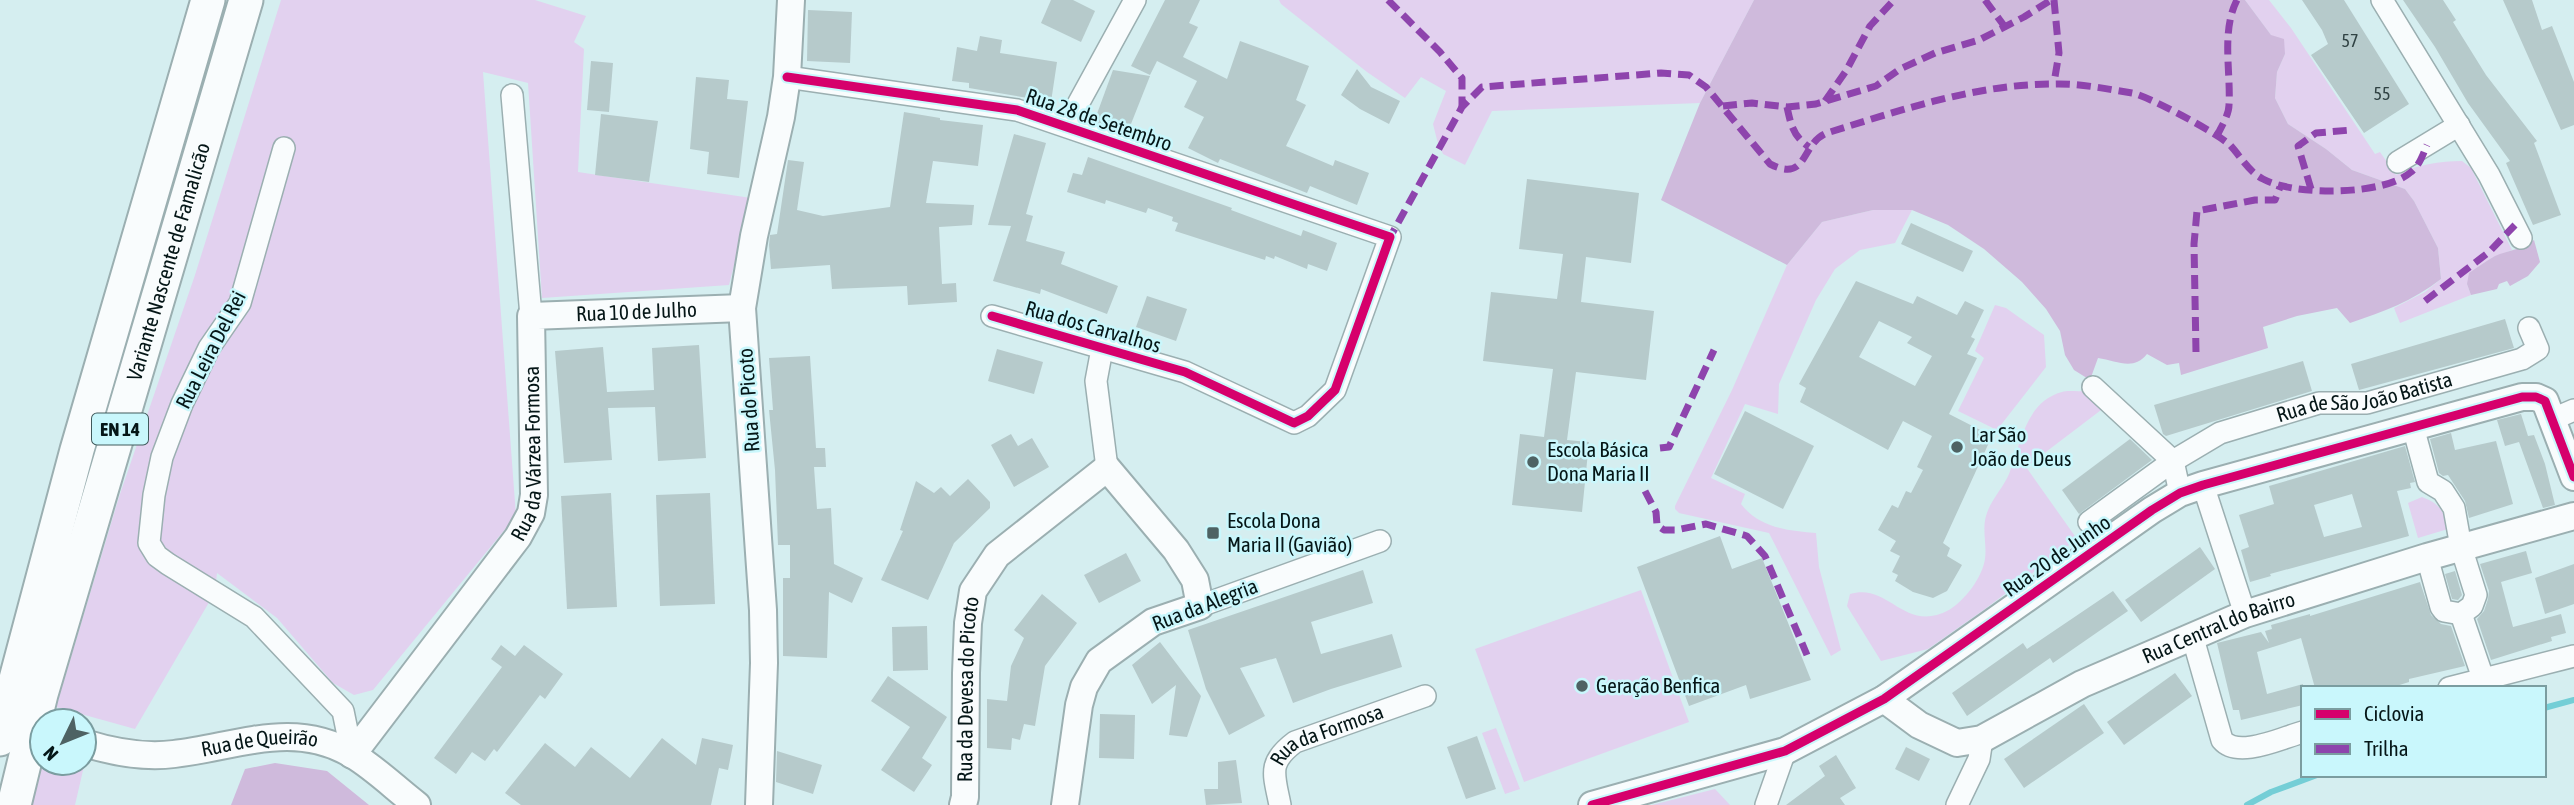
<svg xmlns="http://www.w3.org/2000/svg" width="2574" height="805" font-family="'Asap Condensed',sans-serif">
<rect width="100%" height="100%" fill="#d5eef0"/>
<g fill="#e2d1ef">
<path d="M281,0H535L586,16L574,42L584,49L578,172L751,198L729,285L542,298L528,83L483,72L516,516L373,690L354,695L333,683L277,618L217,573L215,592L135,729L56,707L119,497L195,275Z"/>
<path d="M1279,0H1754L1700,103L1492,111L1465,165L1443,154L1437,140L1433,124L1446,91L1421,77L1405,98L1367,72L1281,4Z"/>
<path d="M2245,0H2269L2291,28L2375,154L2380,152L2396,175C2415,165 2441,161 2462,161L2471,168L2512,250L2492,258L2467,284L2471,295L2400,323L2394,308L2425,292L2441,279L2438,248L2414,201L2405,189L2352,170L2326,149L2288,124L2275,98L2277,72L2285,54Z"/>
<path d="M1873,210H1912L1895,243L1860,250L1835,269L1816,300L1779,384L1778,414L1745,404L1711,478L1745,494L1741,504C1759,528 1789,531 1816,533L1819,567L1841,650L1831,656L1769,533L1679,513L1675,509V506L1732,390L1787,265L1822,222Z"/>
<path d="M1995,305L2006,308L2044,335L2046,367L1997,430L1958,411L1984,358L1975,351Z"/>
<path d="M2083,391L2092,393L2109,404L2026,467L2077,539L1985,609L1928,649L1881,661L1847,606L1850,594C1889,582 1904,634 1949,610C1965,600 1982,578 1985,559C1987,545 1982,530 1986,516C1990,501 2003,488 2009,474C2021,444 2025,402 2062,392C2068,390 2077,392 2083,391Z"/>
<path d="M2422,497C2440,504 2444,511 2448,529L2418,538L2408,503Z"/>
<path d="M1641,590L1689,722L1524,782L1475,649Z"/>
<path d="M1496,728L1520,789L1505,794L1482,733Z"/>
<path d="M42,752V763H74L84,766L75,805H26Z"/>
<path d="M1715,789L1730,805H1652Z"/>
</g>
<g fill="#cfbadc">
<path d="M1754,0H2245L2271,35L2284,39L2285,54L2277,72L2275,98L2288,124L2326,149L2352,170L2405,189L2414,201L2438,248L2441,279C2413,301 2383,312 2350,323L2337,308L2297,316L2263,327L2268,348L2181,375L2179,363L2167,365L2147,354C2134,371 2117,361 2098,358L2090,380L2074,370L2065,355L2060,331L2046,309L2022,282L1984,249L1948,225L1912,210H1873L1822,222L1787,265L1661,200L1700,103Z"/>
<path d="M2534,240L2540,262L2528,276L2510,286L2507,281L2499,284L2497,289L2471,295L2467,284L2469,273C2478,267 2486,261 2495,256C2508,250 2522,250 2534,240Z"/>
<path d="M275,763L327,771L369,805H231L245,769Z"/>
</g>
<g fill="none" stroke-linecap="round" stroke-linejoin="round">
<g stroke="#74ced6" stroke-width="6">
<path d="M2544,708L2574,700"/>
<path d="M2247,805L2271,792L2317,775"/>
</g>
</g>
<g fill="#b6cacb" fill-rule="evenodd">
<path d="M1051,0H1073L1095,11L1081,42L1041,23Z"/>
<path d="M1165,0H1200L1189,23L1198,27L1183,57L1227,79L1240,41L1309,66L1296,100L1306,105L1286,146L1333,166L1335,160L1369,173L1357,205L1310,186L1307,193L1220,159L1218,163L1188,148L1204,117L1184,107L1197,81L1157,61L1150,75L1131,66Z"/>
<path d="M2302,0H2344L2409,104L2364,133L2311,55L2328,44L2322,30Z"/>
<path d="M2403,0H2443L2456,20L2453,22L2486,75L2537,141L2534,143L2561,215L2533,225L2506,163L2510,161L2468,103L2435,47Z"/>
<path d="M2503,0H2532L2542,30L2552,26L2574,82V125L2561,130Z"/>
<path d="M808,10L852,12L850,63L807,61Z"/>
<path d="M980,36L1002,40L1000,53L1057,62L1051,102L969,88V83L952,81L957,47L977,51Z"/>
<path d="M591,61L613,63L609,112L587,110Z"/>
<path d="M1357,69L1371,87L1400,101L1389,124L1360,109L1341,95Z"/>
<path d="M1113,70L1150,76L1127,134L1094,122Z"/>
<path d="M696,77L729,80L727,99L748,101L739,178L707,174L709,152L690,149Z"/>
<path d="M904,112L940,118V120L983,125L978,166L933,161L926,203L974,205L972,225L939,227L942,284L956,283L957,302L908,305L907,286L832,289L830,265L771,269L769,245L770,235L777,234L788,160L804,162L797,210L823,216L890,207Z"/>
<path d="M601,114L658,121L649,182L595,175Z"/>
<path d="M1014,134L1046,143L1026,214L1033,216L1026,241L1065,252L1061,264L1118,286L1107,314L1041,289L1040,294L993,281L1011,226L988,225Z"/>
<path d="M1088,157L1232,208L1231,210L1301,236L1303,230L1337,243L1327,271L1308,264L1307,269L1275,256L1274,259L1266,256L1265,260L1175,231L1178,223L1172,221L1173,217L1148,208L1146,213L1106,200L1105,204L1067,192L1073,173L1082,175Z"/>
<path d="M1527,179L1639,193L1631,263L1586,257L1581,302L1654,311L1646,380L1576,372L1567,440L1589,442L1582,512L1512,505L1520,434L1544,437L1553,369L1483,361L1491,292L1557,299L1563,254L1519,249Z"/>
<path d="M1911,223L1973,251L1963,272L1901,244Z"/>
<path d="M1856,281L1913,304L1917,296L1957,315L1965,301L1984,310L1971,337L1975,339L1967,354L1977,358L1949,414L1992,436L1943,543L1950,548L1947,556L1962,565L1947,591L1933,598L1913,592L1895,581L1898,575L1892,572L1900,556L1890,551L1896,541L1878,530L1892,505L1898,508L1906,491L1911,493L1923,470L1917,467L1932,436L1903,421L1888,450L1800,402L1806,388L1799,384ZM1879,321L1912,337L1907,343L1932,356L1915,386L1859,357Z"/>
<path d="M1147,296L1187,309L1176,341L1136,327Z"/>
<path d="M2505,319L2514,348L2359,390L2351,364Z"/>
<path d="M699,345L706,458L658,461L655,407L608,408L612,460L564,463L555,351L603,347L607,392L654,390L652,348Z"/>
<path d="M997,349L1043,362L1034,394L988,381Z"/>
<path d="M810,356L816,448H825L826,467H814L817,509L831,508L834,564L863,578L852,603L829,592L827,658L783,656V578H790V545H778L775,470L769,410H773L769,358Z"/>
<path d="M2303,361L2312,391L2166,436L2163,434L2154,405Z"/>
<path d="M1745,411L1814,446L1783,509L1714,474Z"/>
<path d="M2521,414L2528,436L2534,435L2545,464L2555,505L2543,508L2519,442L2505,446L2497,420Z"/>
<path d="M2451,433L2455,450L2496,441L2513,504L2469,518L2465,501L2448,475L2443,476L2439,473L2430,439Z"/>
<path d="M1011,434L1018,446L1032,438L1049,467L1014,487L991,445Z"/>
<path d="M2130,439L2152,460L2079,514L2062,490Z"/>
<path d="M2405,446L2415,482L2410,483L2411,488L2397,491L2409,536L2270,574L2271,576L2250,582L2241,550L2249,547L2239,515L2274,504L2269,486ZM2352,494L2362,527L2324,537L2314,505Z"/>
<path d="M968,479L990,502V508L954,543L928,600L881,580L903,531L900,530L916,481L934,493L941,487L950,496Z"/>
<path d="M611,493L617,607L567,609L561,496Z"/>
<path d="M710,493L715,604L660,606L656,495Z"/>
<path d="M1720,536L1732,569L1762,558L1811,680L1750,699L1746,685L1689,706L1637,567Z"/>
<path d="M2200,547L2215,569L2141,622L2125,600Z"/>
<path d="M2526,551L2532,573L2501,582L2513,627L2561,614L2566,633L2551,637L2552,641L2491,660L2477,619L2484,611L2488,599L2489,591L2480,564Z"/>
<path d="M1126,553L1141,581L1099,603L1084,575Z"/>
<path d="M2574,564V604L2545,614L2535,578Z"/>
<path d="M1363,570L1373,603L1311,622L1321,654L1392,634L1402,667L1331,689L1293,703L1276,658L1240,668L1265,716L1229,735L1206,689L1188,630Z"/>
<path d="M2455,571L2462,595L2458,600L2452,599L2445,574Z"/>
<path d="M2420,582L2431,615L2441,624L2451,626L2465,666L2409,679V682L2390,688H2315L2301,638L2257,652L2267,694L2303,684V705L2241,720L2239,710H2233L2217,643L2261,632L2269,643L2265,631L2272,629L2271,625L2310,614V616Z"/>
<path d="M2113,591L2128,611L2053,663L2050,658L1967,716L1952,693L2023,643L2027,649Z"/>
<path d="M1042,594L1077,623L1045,666L1035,726L1024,724L1020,740L1012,738L1011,750L987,748V699L1007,701L1011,666L1024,638L1014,630Z"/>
<path d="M927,626L928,670L893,671L892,627Z"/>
<path d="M1160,642L1201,696L1187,737L1169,735L1176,685L1152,704L1132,665Z"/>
<path d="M501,645L515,656L524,645L563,674L545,699L540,695L497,752L494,749L485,761L472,752L456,774L434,758L502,667L491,659Z"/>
<path d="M2175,673L2192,696L2124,745L2107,722Z"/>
<path d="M888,676L947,717L922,758L932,765L914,792L881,770L910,727L871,701Z"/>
<path d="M2084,704L2104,733L2024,788L2004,759Z"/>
<path d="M1100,714L1135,715L1134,759L1099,758Z"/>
<path d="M1477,736L1496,789L1466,799L1447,747Z"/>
<path d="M662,738L696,765L702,738L733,745L728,770L719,768L711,805H521L505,793L545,743L575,767L591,747L630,778Z"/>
<path d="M1906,747L1930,759L1919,781L1895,769Z"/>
<path d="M777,751L822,765L813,794L776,782Z"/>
<path d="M1836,755L1856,788L1840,798L1845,805H1786L1825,776L1819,766Z"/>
<path d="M1236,760L1242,803L1206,805L1204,789H1218V762Z"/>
</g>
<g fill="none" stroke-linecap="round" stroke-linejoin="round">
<g stroke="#9bafb1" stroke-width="24">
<g id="minor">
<path d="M2382,0L2489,175L2521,238"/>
<path d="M787,77L1017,110L1390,237L1335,390L1308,416L1294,423L1185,372L992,316"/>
<path d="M512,95L531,316"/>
<path d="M1066,126L1135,0"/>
<path d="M284,148L240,303L209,348L182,404L162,457L154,495L149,543L157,556L168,564L254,617L343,711L352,755"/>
<path d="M2398,162L2459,125"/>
<path d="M1102,349L1096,381L1107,468"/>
<path d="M2093,387L2173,461L2180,493"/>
<path d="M2553,419L2574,410"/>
<path d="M2413,427L2428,482L2443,491L2454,508L2461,547L2476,595L2472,606L2461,614L2444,611L2441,607L2427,557"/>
<path d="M2203,485L2245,614"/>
<path id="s1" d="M2089,522L2173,461L2220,433L2319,403H2367L2522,359L2538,349L2529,328"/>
<path d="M1200,606L1380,541"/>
<path d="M2461,614L2483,678"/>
<path d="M2192,635L2222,740C2238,759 2281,738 2303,732"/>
<path d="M2449,688L2574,656"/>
<path id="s2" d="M1280,805C1274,774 1267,763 1295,742L1425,696"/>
<path d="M1766,805L1785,751"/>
<path d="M1957,805L1979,759L1982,739"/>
</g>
</g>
<g stroke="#9bafb1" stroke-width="30">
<g id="tertiary">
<path id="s3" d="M1884,699L1919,725L1957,743L1982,739L2082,684L2245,614L2427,557L2574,516"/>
<path id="s4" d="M84,743C113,752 144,758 174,754C236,747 294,719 353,755C376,769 396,789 417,805"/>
<path id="s5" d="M352,755L518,537L531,513L534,495L531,316L742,308"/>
<path d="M759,805L764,663L763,610L742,308L754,236L781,117L787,77L791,0"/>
<path id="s6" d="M963,805L965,797L966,673L968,623L973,591L997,555L1107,468L1176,550L1195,580L1200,606L1153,622L1099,661L1084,687L1079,705L1065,805"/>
<path d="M1592,805L1785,751L1884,699L2152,510L2180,493L2203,485L2522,397H2536L2545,401L2574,477"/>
</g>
</g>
<g stroke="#9bafb1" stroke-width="37">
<g id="trunk">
<path d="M0,739L77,450L208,0"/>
<path id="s7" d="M14,805L41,694L246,0"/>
</g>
</g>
<use href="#minor" stroke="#f9fcfd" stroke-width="21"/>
<use href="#tertiary" stroke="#f9fcfd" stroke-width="26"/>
<use href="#trunk" stroke="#f9fcfd" stroke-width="33"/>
<g stroke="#8e44ad" stroke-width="7" stroke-dasharray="14 7" stroke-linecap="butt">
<path d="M1388,0L1440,52L1462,78V107"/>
<path d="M1985,0L2005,27"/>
<path d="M2054,0L2059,53L2054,83"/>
<path d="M1825,101L1846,71L1870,26L1894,0"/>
<path d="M1723,106L1752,103L1787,107L1816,104L1876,86L1900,69L1935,53L1979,40L2024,17L2051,0"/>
<path d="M1787,107C1791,125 1793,136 1809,147"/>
<path d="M2217,136C2221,127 2229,115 2229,105C2231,72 2221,31 2237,0"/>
<path d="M2311,189L2298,146L2316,133L2351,130"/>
<path d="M1388,241L1462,107L1482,87L1661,73L1689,75L1706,87L1770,164C1810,184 1799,141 1830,132C1901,110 1977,84 2053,84C2078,83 2107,89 2132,93C2148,96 2217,133 2230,145C2241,157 2248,171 2263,179C2294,196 2384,196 2411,172C2420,165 2423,154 2427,145"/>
<path d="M2425,301L2489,252L2515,225"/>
<path d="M2196,352L2194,244L2197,211L2255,200H2275L2280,187"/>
<path d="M1660,448L1669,447L1714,350"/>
<path d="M1645,491L1656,512L1657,525L1664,530H1676L1706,524L1747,536L1765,556L1807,655"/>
</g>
<g stroke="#c9f7fc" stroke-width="13">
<g id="cycleway">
<path d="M787,77L1017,110L1390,237L1335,390L1308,416L1294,423L1185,372L992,316"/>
<path d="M1592,805L1785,751L1884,699L2152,510L2180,493L2203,485L2522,397H2536L2545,401L2574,477"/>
</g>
</g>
<use href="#cycleway" stroke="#d6006c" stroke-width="9"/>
</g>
<g fill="#4e6263" stroke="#c9f7fc" stroke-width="2.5">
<circle cx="1957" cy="447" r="7"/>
<circle cx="1533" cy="462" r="7"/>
<rect x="1206" y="526" width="14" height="14" rx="3.5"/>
<circle cx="1582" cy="686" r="7"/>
</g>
<g text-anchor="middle" stroke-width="5" stroke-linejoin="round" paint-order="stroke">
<g font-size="18" fill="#314344">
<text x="2350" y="47">57</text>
<text x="2382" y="100">55</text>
</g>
<rect fill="#c9f7fc" stroke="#405a5c" stroke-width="2" x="92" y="413.5" width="56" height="31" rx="5"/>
<g font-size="19" font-weight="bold" fill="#051617">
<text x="120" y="436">EN 14</text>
</g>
<g font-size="21" fill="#051617" stroke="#c9f7fc">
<text transform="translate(1099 120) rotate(19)" y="7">Rua 28 de Setembro</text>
<text dy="7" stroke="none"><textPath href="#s7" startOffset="565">Variante Nascente de Famalicão</textPath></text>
<text dy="7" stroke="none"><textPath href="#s5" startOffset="604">Rua 10 de Julho</textPath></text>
<text transform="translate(1093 327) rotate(16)" y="7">Rua dos Carvalhos</text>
<text transform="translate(211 350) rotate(-63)" y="7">Rua Leira Del Rei</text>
<text dy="7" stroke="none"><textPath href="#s1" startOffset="308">Rua de São João Batista</textPath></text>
<text transform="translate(749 400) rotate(-94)" y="7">Rua do Picoto</text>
<text dy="7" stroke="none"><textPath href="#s5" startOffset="360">Rua da Várzea Formosa</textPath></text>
<text transform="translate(2057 556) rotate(-35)" y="7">Rua 20 de Junho</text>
<text transform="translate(1205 605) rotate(-21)" y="7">Rua da Alegria</text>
<text dy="7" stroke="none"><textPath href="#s3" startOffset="373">Rua Central do Bairro</textPath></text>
<text dy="7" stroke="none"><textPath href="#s6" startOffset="116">Rua da Devesa do Picoto</textPath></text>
<text dy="7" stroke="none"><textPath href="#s2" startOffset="103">Rua da Formosa</textPath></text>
<text dy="7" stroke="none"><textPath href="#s4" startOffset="178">Rua de Queirão</textPath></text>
</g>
<g font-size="21" fill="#051617" stroke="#c9f7fc" text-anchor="start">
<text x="1971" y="442">Lar São<tspan x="1971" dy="24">João de Deus</tspan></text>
<text x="1547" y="457">Escola Básica<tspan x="1547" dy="24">Dona Maria II</tspan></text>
<text x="1227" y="528">Escola Dona<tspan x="1227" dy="24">Maria II (Gavião)</tspan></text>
<text x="1596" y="693">Geração Benfica</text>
</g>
</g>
<rect x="2301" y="686" width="245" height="91" fill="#c9f7fc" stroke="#7b9da0" stroke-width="2"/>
<rect x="2315" y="709" width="35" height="10" fill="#d6006c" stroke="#7b9da0" stroke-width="2"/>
<text x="2364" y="721" font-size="21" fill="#051617">Ciclovia</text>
<rect x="2315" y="744" width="35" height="10" fill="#8e44ad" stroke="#7b9da0" stroke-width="2"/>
<text x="2364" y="756" font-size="21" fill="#051617">Trilha</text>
<g transform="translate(63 742) rotate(227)"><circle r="33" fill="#c9f7fc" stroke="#7b9da0" stroke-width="2"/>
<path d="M0-5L12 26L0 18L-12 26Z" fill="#4e6263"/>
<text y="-10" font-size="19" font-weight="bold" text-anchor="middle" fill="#051617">N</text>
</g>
</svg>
